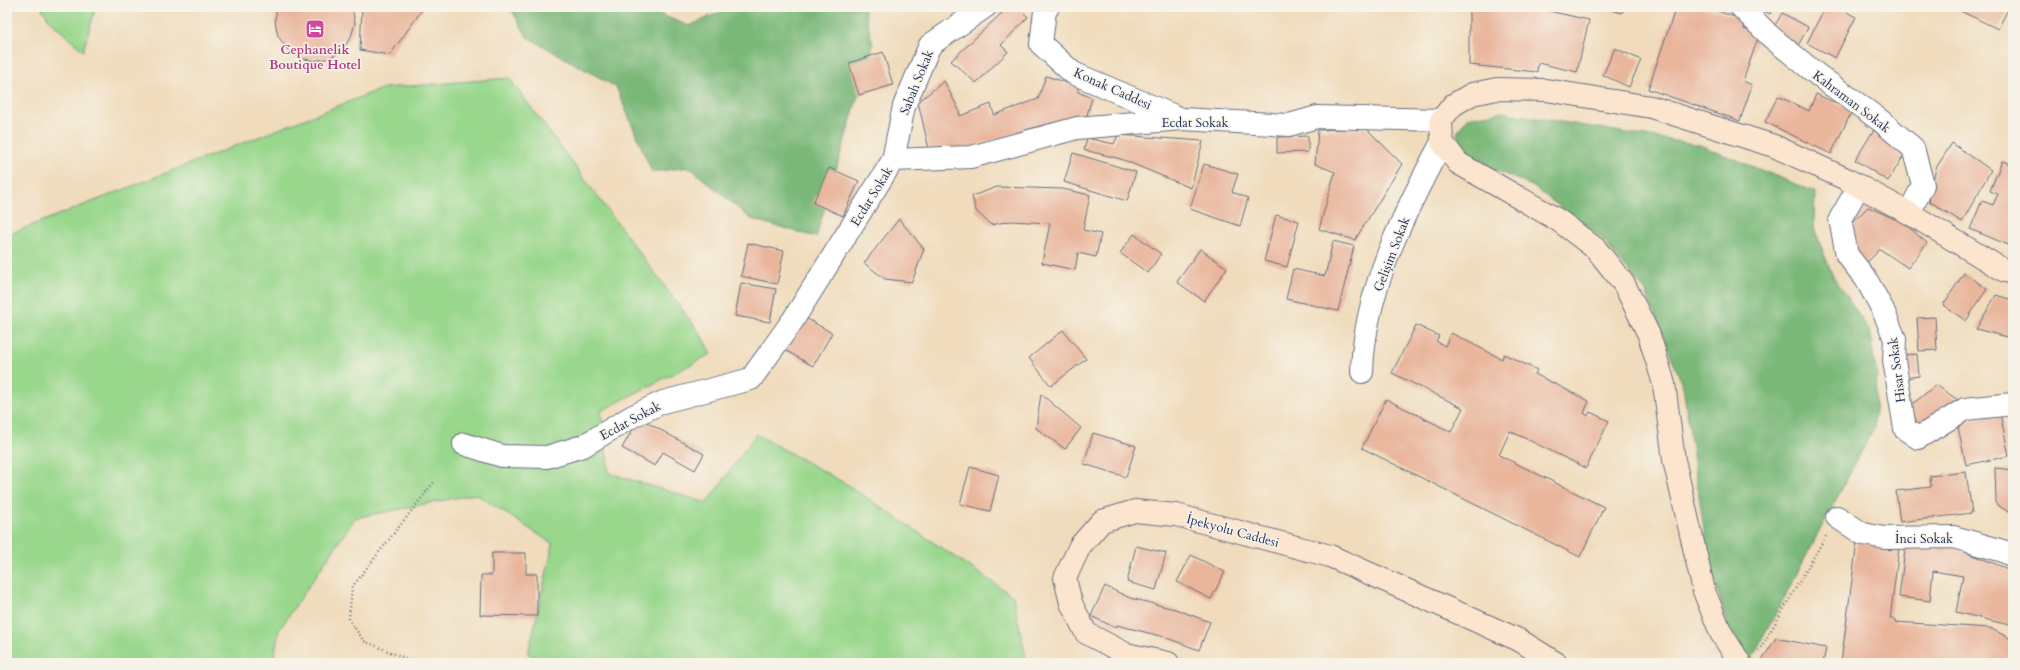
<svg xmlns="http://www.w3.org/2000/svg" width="2020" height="670" font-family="Cardo,serif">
<rect width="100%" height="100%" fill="#f7f3e8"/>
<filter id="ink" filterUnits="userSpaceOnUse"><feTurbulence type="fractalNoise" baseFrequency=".025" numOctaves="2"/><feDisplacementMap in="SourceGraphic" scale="8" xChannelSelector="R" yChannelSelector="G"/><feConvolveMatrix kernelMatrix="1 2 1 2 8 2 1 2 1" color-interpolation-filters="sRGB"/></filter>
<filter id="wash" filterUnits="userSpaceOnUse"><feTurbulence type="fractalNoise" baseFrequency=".012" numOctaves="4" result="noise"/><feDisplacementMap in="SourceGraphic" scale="16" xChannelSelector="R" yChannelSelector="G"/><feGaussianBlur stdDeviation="0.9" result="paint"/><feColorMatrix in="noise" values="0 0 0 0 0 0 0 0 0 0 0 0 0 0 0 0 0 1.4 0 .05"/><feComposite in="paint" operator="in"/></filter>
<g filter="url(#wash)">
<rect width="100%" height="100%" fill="#f0dcbc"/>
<g fill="#99d78c" stroke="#5a8375">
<path d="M41,7H96L83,51L50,21Z"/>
<path d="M509,78L701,335L711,354L601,411L609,473L707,503L756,434L848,485L1013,596L1027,663H556L528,654L553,544L476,494L355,518L279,630L273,663H7V235L384,88Z"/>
</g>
<g fill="#7ab878" stroke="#4a746b">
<path d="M510,7H642L689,26L731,7H864L873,45L816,237L751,219L689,167L652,172L616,87L527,37Z"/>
<path d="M1501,112L1700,145L1815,192L1814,228L1832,274L1869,330L1877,377L1874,428L1751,660L1727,625L1707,550L1683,386L1646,292L1601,238L1534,187L1464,156L1457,133L1467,118Z"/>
</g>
<g id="blocks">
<g fill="#e9b69c">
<path d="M277,7H352L355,23L351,37L342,50L330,58L315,61L300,58L287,49L278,36L275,21Z"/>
<path d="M362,7H424L390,55L360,50Z"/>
<path d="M1008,7H1018L1028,17L1001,45L1008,52L976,83L951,61Z"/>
<path d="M1469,7H1539L1549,11L1589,20L1577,72L1538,63L1537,72L1469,65Z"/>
<path d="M1601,7H1624L1622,13Z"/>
<path d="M1676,7H1706L1746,21L1744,29L1759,35L1743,81L1752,85L1740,121L1648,89Z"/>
<path d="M1755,7H1773L1770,14Z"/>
<path d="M1825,7H1837L1856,17L1835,58L1807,43Z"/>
<path d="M1952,7H2009L1998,29Z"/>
<path d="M1782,13L1808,27L1798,46L1772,31Z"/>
<path d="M1615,48L1641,60L1629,87L1603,75Z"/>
<path d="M883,52L893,85L859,95L849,63Z"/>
<path d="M1046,76L1078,86V92L1092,98L1086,118L1040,126L1002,138L965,148L929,149L918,102L944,81L959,110L960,116L991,104L994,115L1038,99Z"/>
<path d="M1816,94L1852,111L1831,154L1765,122L1778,96L1809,111Z"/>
<path d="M1366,128L1402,164L1355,240L1319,229L1335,172L1315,164L1318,130Z"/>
<path d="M1875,128L1908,149L1888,181L1855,160Z"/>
<path d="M1118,135L1203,141L1191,188L1121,159L1084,150L1087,138L1114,144Z"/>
<path d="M1308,136V152L1277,153V137Z"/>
<path d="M1952,143L1991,170L1962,222L1929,201L1936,168Z"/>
<path d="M1073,153L1136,172L1127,201L1064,182Z"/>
<path d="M2002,161L2013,165V247L1970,229L1982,201L1993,205L1998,194L1990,191Z"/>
<path d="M1204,164L1238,174L1232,192L1248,198L1240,226L1190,209Z"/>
<path d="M829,168L859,181L843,216L813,203Z"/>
<path d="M997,187L1063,189L1090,195L1083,230L1101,234L1096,257L1078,253L1075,270L1042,263L1050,223L1010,221L991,225L976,211L972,196Z"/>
<path d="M1868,207L1904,223L1927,243L1908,268L1880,249L1861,269L1845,230Z"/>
<path d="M1276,215L1299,221L1287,267L1264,261Z"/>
<path d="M899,219L924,249L912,282L885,279L864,263Z"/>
<path d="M1134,234L1161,254L1148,273L1120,253Z"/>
<path d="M1333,241L1354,246L1338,311L1286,299L1293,269L1325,276Z"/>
<path d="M748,243L784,251L777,284L741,276Z"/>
<path d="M1200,249L1227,268L1204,301L1177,282Z"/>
<path d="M1964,273L1987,289L1966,321L1943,305Z"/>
<path d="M741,283L776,289L770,322L735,316Z"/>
<path d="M1996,295L2013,300V325L2007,337L1976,329Z"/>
<path d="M804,317L832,333L813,366L785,350Z"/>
<path d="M1935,317L1937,350L1919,351L1917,318Z"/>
<path d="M1416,325L1439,336L1436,341L1445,346L1451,333L1502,359L1504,354L1537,370L1535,374L1589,401L1584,413L1588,416L1590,412L1609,421L1586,468L1510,431L1499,455L1604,507L1580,557L1362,448L1386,399L1451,432L1463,408L1392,373Z"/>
<path d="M1063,330L1086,359L1051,386L1029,358Z"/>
<path d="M1917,354L1919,376L1904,378L1903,355Z"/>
<path d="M1936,385L1958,400L1920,430L1904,411Z"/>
<path d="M1041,394L1081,428L1065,449L1036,428Z"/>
<path d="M2000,413L2009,456L1966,465L1957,422Z"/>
<path d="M639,418L704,454L695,470L663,452L655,466L622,448Z"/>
<path d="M1093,433L1136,446L1126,477L1084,464Z"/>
<path d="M970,467L999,475L990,511L960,504Z"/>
<path d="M1995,468L2013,470V515L1996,504Z"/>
<path d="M1966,472L1972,513L1900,522L1896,491L1931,487L1930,476Z"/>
<path d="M1938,541L2013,571V626L1956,612L1963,576L1933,571L1930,601L1899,597L1906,542Z"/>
<path d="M1857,542L1899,548L1890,619H1896L1895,622L1990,628L2013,640V663H1841Z"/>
<path d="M1136,546L1166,553L1156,590L1127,582Z"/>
<path d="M492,553H526V574H537V616L480,615L481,575H492Z"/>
<path d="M1191,555L1225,572L1211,599L1177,582Z"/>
<path d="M1105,586L1130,598L1175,609L1210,622L1199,650L1164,637L1117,625L1116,628L1091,616Z"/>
<path d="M1776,638L1826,648L1823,663H1760Z"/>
</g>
</g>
</g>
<g filter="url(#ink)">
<use href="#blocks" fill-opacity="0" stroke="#666c7f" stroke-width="1"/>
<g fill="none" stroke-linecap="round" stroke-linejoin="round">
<g stroke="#666c7f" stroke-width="24">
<g id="street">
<path d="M1048,7L1045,11L1041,44L1073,73L1179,118"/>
<path d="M1741,7L1771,37L1819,76L1881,121L1913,148L1923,185L1909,213"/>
<path d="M893,160L971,157L1077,128L1182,119L1289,125L1317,117L1441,120"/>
<path d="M1859,186L1840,219L1847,255L1866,279L1883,310L1895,339L1894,360L1905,429L1918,438L1965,409L2013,404"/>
<path d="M1362,372C1364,291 1404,213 1442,142"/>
<path d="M464,444L502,456L547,457L583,446L633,416L663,402L751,379L793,320L893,160L904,106L930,45L985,7"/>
<path d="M1837,517L1863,534L1885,538L1954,537L2003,551L2013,556"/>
</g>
</g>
<g stroke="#666c7f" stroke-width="24">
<g id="secondary">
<path d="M1168,663L1126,654L1086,633L1071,603L1065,578L1080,546L1102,521L1135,511L1176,515L1330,556L1519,640L1556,663"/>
<path d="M1740,663L1721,633L1704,591L1674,460L1664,384L1649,335L1624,284L1596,249L1558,220L1458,163L1442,142L1441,120L1453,105L1472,94L1497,89L1546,90L1651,107L1774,146L1846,179L1909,213L2005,271L2013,272"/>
</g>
</g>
<g stroke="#666c7f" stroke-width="2.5" stroke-dasharray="1 3" stroke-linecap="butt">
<path d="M1759,651L1826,536"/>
<path d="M417,663L364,641L349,620L352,587L434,482"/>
</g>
<use href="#street" stroke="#fff" stroke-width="22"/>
<use href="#secondary" stroke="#fce5cf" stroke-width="22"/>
</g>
</g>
<defs>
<g id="hotel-square" transform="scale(1)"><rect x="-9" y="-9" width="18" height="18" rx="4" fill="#d1479c" stroke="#f7f3e8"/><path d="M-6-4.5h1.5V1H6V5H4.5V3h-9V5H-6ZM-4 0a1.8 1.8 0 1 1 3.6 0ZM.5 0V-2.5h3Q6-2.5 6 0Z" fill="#fff"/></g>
</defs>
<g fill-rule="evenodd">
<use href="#hotel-square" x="315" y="29"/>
</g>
<g text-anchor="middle" stroke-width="3" stroke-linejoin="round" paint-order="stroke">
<g font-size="13" font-weight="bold" fill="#b23c85" stroke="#f7f3e8">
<text x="315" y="54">Cephanelik<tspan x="315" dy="15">Boutique Hotel</tspan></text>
</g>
<g font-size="13" fill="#1b2f5e" stroke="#f7f3e8">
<text transform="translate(916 82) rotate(-68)" y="5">Sabah Sokak</text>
<text transform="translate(1113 88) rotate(24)" y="5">Konak Caddesi</text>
<text transform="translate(1852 101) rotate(37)" y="5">Kahraman Sokak</text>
<text x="1195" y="127">Ecdat Sokak</text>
<text transform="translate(871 196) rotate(-58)" y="5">Ecdat Sokak</text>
<text transform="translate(1391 254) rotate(-69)" y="5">Gelişim Sokak</text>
<text transform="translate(1896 370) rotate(-97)" y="5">Hisar Sokak</text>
<text transform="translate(630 420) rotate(-28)" y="5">Ecdat Sokak</text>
<text transform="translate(1233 530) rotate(15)" y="5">İpekyolu Caddesi</text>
<text x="1924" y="543">İnci Sokak</text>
</g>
</g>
<rect width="2020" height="670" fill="none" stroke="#f7f3e8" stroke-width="24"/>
</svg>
